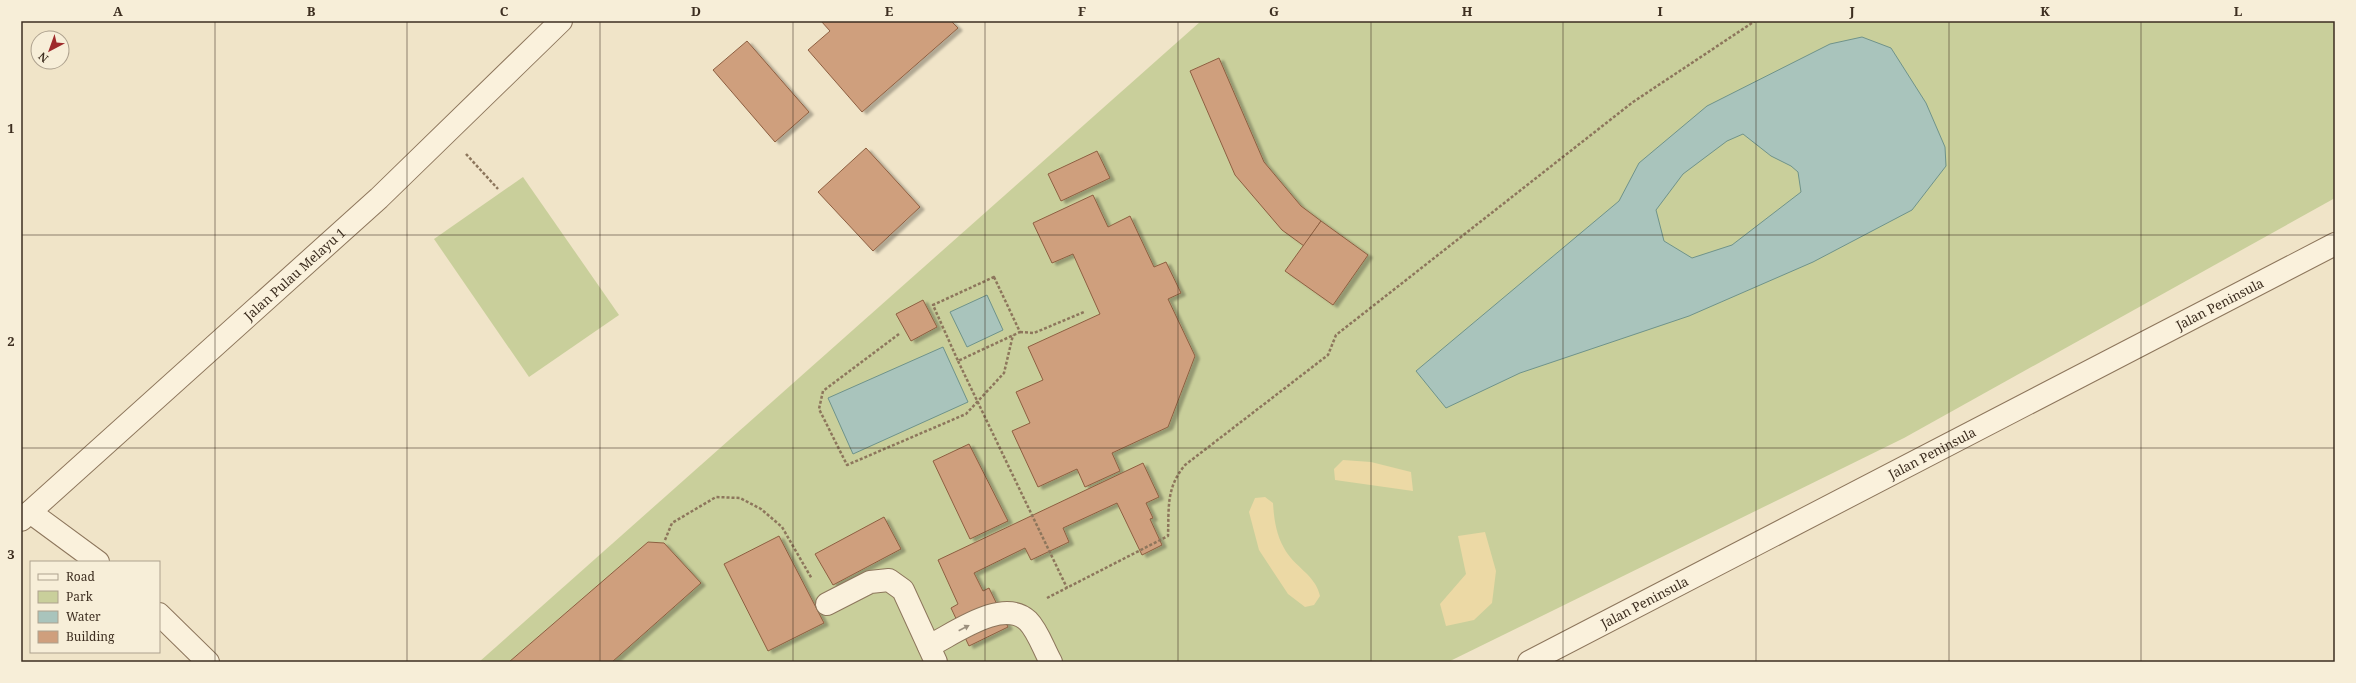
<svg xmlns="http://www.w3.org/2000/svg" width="2356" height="683" font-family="'Noto Serif',serif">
<defs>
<filter id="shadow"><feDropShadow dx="4.5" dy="2.5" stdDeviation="1" flood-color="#0004"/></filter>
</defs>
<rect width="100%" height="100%" fill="#f0e4c8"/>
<g fill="#c9cf9b">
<path d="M1201,21H2335V198L1904,438L1448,662H479Z"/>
<path d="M523,177L619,315L529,377L434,239Z"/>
</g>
<g fill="#ecd9a5">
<path d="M1343,460L1371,462L1411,472L1413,491L1335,480L1334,469Z"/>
<path d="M1265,497L1273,503C1274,519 1276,534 1284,548C1293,566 1316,575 1320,596L1314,605L1305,607L1288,594L1259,550L1249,512L1255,498Z"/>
<path d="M1485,532L1496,571L1492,603L1474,620L1446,626L1440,604L1466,574L1458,536Z"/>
</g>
<g fill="#a9c4bc" stroke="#6f938a" fill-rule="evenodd">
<path d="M1862,37L1891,48L1926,103L1945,147L1946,166L1912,210L1813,262L1689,316L1520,373L1446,408L1416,371L1619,201L1639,163L1707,106L1830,44ZM1743,134L1771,156L1791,166L1798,172L1801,192L1732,245L1692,258L1664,241L1656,210L1683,174L1727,141Z"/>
<path d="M987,295L1003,330L967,347L950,312Z"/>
<path d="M943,347L968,402L853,454L828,398Z"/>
</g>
<g fill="#cf9f7d" stroke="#8d5f41" filter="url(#shadow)">
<path d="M821,21H951L958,28L862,112L808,50L830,31Z"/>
<path d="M747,41L809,112L775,142L713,70Z"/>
<path d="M1219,58L1264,162L1301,206L1321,221L1304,246L1282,230L1235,175L1190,71Z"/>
<path d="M866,148L920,207L873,251L818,192Z"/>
<path d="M1097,151L1110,178L1061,201L1048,174Z"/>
<path d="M1093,195L1108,227L1130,216L1154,267L1166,262L1181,293L1168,299L1195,356L1168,427L1112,453L1120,471L1085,487L1077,469L1038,487L1012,431L1030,423L1016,392L1043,380L1028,347L1100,314L1073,254L1052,263L1033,223Z"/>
<path d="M1321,221L1368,255L1333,305L1285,271Z"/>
<path d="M923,300L937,327L911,341L896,314Z"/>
<path d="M969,444L1008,521L970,539L933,461Z"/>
<path d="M1143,463L1159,497L1146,503L1153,518L1150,519L1162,545L1142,555L1117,503L1063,528L1069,542L1031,560L1025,548L974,573L983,591L989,588L1008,627L969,646L951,608L958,604L938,560Z"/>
<path d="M884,517L901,549L833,585L815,554Z"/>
<path d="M779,536L824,623L768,651L724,564Z"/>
<path d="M648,542L664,543L701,583L612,662H509Z"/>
</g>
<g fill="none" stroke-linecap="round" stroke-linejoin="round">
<g stroke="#8d765c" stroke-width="24">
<g id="minor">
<path d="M30,512L98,562"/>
<path id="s1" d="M21,520L379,198L561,21"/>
<path d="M827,604L870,582L889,580L903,590L936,662"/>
<path d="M159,614L208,662"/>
<path d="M929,646C954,634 1003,597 1028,621C1038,631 1044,650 1051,662"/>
<path id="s2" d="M1529,662L2335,244"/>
</g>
</g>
<g stroke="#8d765c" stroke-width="2.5" stroke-dasharray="3 2" stroke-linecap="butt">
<path d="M466,154L498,189"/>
<path d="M994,277L1020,332L958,361L933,305Z"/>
<path d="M1020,332L1034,333L1084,312"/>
<path d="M899,334L823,391L819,409L847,465L966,414L1004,373L1013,335"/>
<path d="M958,361L1067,588"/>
<path d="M665,540L672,523L716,497L740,498L761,509L782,527L812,579"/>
<path d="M1047,598L1168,536C1169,507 1166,488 1185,465L1328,355L1336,335L1633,102L1755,21"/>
</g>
<use href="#minor" stroke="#faf1dc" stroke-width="22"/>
</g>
<defs><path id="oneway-solid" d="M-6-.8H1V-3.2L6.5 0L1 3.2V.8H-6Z"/></defs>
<use fill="#9c907e" href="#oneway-solid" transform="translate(964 628) rotate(-27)"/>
<path fill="none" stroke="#3d2e20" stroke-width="1" stroke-opacity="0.55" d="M215,21V662M407,21V662M600,21V662M793,21V662M985,21V662M1178,21V662M1371,21V662M1563,21V662M1756,21V662M1949,21V662M2141,21V662M21,235H2335M21,448H2335"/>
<g text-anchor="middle" stroke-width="3.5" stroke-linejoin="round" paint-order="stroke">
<g font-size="13" fill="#3d2e20" stroke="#f7eed8">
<text dy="5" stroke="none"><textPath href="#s1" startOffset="368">Jalan Pulau Melayu 1</textPath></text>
<text dy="5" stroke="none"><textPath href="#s2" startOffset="778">Jalan Peninsula</textPath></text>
<text dy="5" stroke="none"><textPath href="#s2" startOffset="454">Jalan Peninsula</textPath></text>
<text dy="5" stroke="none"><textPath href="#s2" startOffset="130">Jalan Peninsula</textPath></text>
</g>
</g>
<rect width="2356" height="683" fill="none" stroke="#f7eed8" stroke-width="44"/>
<rect x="30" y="561" width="130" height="92" fill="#f7eed8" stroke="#ada18e"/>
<rect x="38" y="574" width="20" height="6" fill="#faf1dc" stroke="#ada18e"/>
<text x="66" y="581" font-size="12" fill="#3d2e20">Road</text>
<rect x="38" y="591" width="20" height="12" fill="#c9cf9b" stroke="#ada18e"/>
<text x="66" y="601" font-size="12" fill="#3d2e20">Park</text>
<rect x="38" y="611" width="20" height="12" fill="#a9c4bc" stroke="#ada18e"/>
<text x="66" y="621" font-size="12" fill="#3d2e20">Water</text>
<rect x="38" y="631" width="20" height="12" fill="#cf9f7d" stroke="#ada18e"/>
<text x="66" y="641" font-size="12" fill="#3d2e20">Building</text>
<g transform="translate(50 50) rotate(221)"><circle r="19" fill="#f7eed8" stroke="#ada18e"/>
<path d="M0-3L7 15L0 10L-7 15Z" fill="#9e2a2b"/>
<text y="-6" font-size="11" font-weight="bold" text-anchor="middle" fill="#3d2e20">N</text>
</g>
<rect x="22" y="22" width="2312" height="639" fill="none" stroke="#3d2e20" stroke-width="1.5"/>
<g font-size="13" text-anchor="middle" font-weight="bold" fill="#3d2e20">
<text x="118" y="16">A</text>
<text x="311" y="16">B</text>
<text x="504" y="16">C</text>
<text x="696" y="16">D</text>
<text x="889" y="16">E</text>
<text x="1082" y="16">F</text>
<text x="1274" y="16">G</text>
<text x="1467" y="16">H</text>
<text x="1660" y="16">I</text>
<text x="1852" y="16">J</text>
<text x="2045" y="16">K</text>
<text x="2238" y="16">L</text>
<text x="11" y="133">1</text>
<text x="11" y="346">2</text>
<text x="11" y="559">3</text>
</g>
</svg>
